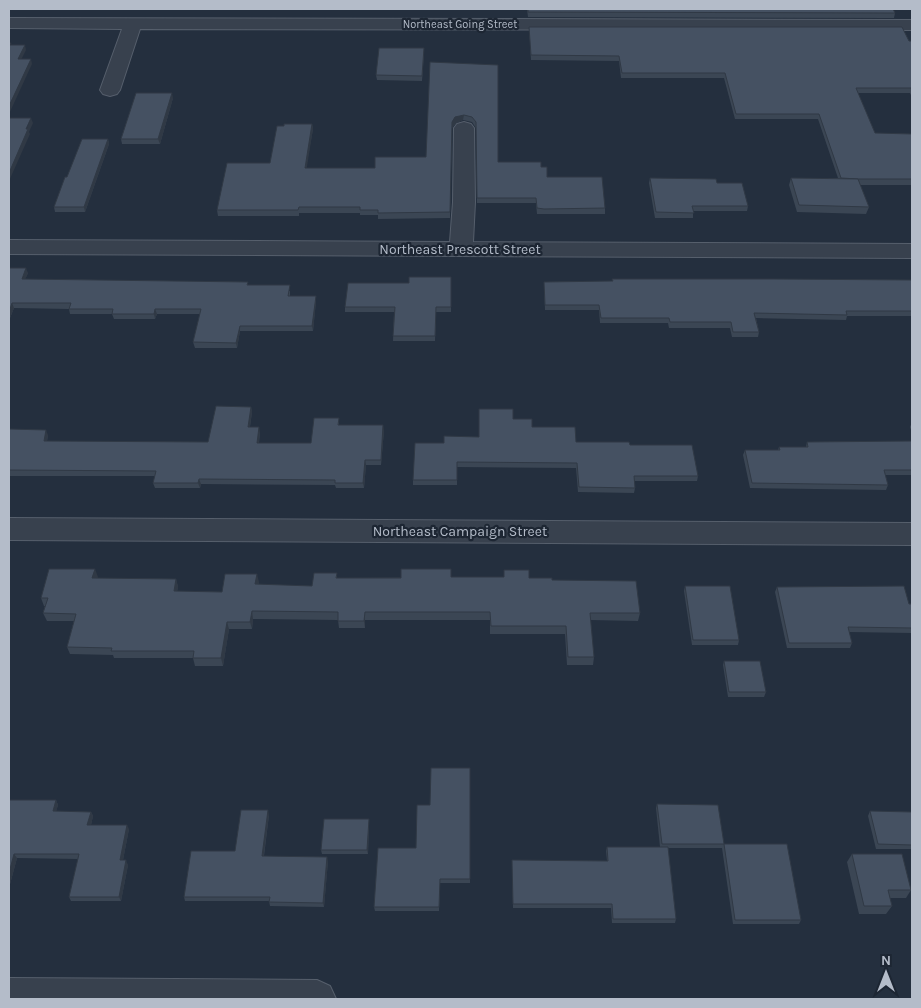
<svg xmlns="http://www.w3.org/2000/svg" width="921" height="1008" font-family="Karla,sans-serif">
<rect width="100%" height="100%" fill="#242f3e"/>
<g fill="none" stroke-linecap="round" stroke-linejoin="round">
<g stroke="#565f6c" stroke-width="2">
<g id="minor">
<path d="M9,18L912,20V30L140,29L120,90L117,94L110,96L103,94L100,90L122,29L9,28Z"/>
<path d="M464,122L471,124L474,128L475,202L473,242L912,244V258L9,254V240L450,242L453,202L454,128L457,124Z"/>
<path d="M9,518L912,523V545L9,540Z"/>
<path d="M9,978L317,980L330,986L336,999H9Z"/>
</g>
</g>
<use href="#minor" fill="#38414e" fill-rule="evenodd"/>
</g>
<g fill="#3b4654">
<path d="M527,9H893L895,13L894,18L528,17Z"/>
<path d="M529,27L912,41V97L910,93H858L875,133L912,134V185H860L869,207L866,214L797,212L789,185L791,178H838L818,119H735L724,78H621L619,61L531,60Z"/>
<path d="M424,53L422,81L377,80L376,75Z"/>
<path d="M498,65V162L541,167L547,177L605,208V214H537L536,203H477L476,128L472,122L463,120L456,123L452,128L450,218L378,219V215H360V213H299V216H218L217,210L270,163L312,124L313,129L306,168H375L426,157Z"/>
<path d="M173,98L160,144H122L121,139Z"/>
<path d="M108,139L109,144L85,212H55L54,207L67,177Z"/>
<path d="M650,178L717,183L748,206L747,211H693V218H655L649,183Z"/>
<path d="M9,268L28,273L25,279L248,282V285L290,291V296L316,301L313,331H240L237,348H195L193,342L200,314H157L155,319H114L112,314H70L69,309L14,308L10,318H9Z"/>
<path d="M451,277V312H436L435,341H393L394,312H345V307L409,283Z"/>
<path d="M612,279L912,280V316H847L846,320L756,318L759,332L758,337H732L730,328H669L668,323H600L599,310H545L544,282L612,281Z"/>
<path d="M251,407L252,412L250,427L260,432L259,443H311L339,418V425L384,430L381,465H366L364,488H336L335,485L201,484L200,488H155L153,483L155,476H9V431L48,435L47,441L208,442Z"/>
<path d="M513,419L532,427L576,442L630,445L698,476L697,481H634L635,488L634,493L578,492L576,468L457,467V485H413V480L444,443L479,437Z"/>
<path d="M912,422V433L910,427Z"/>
<path d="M912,441V475H885L888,485L886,490L750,488L743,455L745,450H778L779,447H806L807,442Z"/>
<path d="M504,570L529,578L552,580L640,613L638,621L590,620L594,657L593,665H567L565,634H490V620H365V628H339L338,620L253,619L252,629H229L223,666H195L193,658H114L113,655L70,654L67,647L74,621H47L43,613L45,606H44L41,598L98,577L97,578L176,579L178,587L177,591L222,592L259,582L258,585L312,586L337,573V578L504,577Z"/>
<path d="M685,586L739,640L738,645H692L684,591Z"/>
<path d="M777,587L912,604V633L849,632L852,643L850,648H787L775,592Z"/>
<path d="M724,661L766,692L764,697H728L723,665Z"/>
<path d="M470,768V883H440L439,911H375L374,907L416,848L430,805Z"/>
<path d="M9,800H56L58,805L56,811L91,812L93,816L91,825L129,829L123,860L128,865L121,901H71L69,897L78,859L17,858L9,888Z"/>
<path d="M657,804L724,844L801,920L799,924H733L722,848H668L676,919L675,923H612L611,908H513L512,860L607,861L606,851L607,847H660L656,808Z"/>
<path d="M870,811L912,812V849H876L868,816Z"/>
<path d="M269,815L264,856L328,861L324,907L270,906L269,901H185L184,897L235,851Z"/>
<path d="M369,824L368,854H322L321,850Z"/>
<path d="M852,854L911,890L906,898H890L892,906L886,914H859L847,862Z"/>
</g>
<g fill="#303945">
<path d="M25,45L26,50L19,64L18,59Z"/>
<path d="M31,59L32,64L9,114V106Z"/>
<path d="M172,93L173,98L160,144L158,139Z"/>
<path d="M464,115L463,120L456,123L452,128L450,218L452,122L455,117Z"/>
<path d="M31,118L33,123L29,132L30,134L9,181V173Z"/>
<path d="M312,124L313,129L306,173L305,168Z"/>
<path d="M108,139L109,144L85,212L84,207Z"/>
<path d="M26,268L28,273L23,285L22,279Z"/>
<path d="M316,296V301L313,331L312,326Z"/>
<path d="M12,303L14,308L10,318L9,312Z"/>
<path d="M155,309L157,314L155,319L154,314Z"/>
<path d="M240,326V331L237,348L236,343Z"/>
<path d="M251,407L252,412L249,432L248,427Z"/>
<path d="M383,425L384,430L381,465V460Z"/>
<path d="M259,427L260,432L258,448L257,443Z"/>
<path d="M46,430L48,435L46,447L44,441Z"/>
<path d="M365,460L366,465L364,488L363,483Z"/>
<path d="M199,479L201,484L200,488L198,483Z"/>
<path d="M95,569L98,577L95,586L92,578Z"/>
<path d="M257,574L259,582L257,592L255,584Z"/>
<path d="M176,579L178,587L176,599L174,591Z"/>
<path d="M252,611L253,619L252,629L250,622Z"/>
<path d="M365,612V628L364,621Z"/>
<path d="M227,622L229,629L223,666L221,658Z"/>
<path d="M56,800L58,805L55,816L53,811Z"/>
<path d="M268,810L269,815L263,860L262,856Z"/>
<path d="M91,812L93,816L90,829L87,825Z"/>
<path d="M369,819V824L368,854L367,850Z"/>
<path d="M127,825L129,829L122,865L120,860Z"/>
<path d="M14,854L17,858L9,888V873Z"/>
<path d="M327,857L328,861L324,907L323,903Z"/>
<path d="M126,860L128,865L121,901L119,897Z"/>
</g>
<g fill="#455162" stroke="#303945">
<path d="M528,9H893L895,13L528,12Z"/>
<path d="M529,27H902L909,41H912V89V88H856L875,133L912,134V179H858L841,178L819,114H736L725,73H622L619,56L531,55Z"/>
<path d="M9,43H11L10,45H25L18,59H31L9,106Z"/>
<path d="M379,48H424L422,76L376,75Z"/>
<path d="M430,62L498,65V162H541V167H547V177H602L605,208L544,209L537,208L536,198H477L476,122L472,117L464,115L455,117L452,122L450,212L378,213V210H360V207H299L298,210H217L227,163H270L277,126H284V124H312L305,168H375V157H426Z"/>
<path d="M136,93H172L158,139H121Z"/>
<path d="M9,118H31L26,129H28L9,173Z"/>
<path d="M82,139H108L84,207H54L65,177H67Z"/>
<path d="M650,178L716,179L717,183H742L748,206H692L694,213L656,212Z"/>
<path d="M791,178L858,179L869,207L799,205Z"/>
<path d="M9,268H26L22,279L248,282L247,285H290L288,296H316L312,326H240L236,343L193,342L201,309H155L154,314H112L113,309H69L71,303H12L9,312Z"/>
<path d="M409,277H451V307H436L435,336H393L395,307H345L348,283H409Z"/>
<path d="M612,279H774L912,280V311H846L847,315L754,313L759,332H733L731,322H670L669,318H601L599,305H545L544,282L613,281Z"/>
<path d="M216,406L251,407L248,427H259L257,443H311L314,418H339L338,425H383L381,460H365L363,483H335V480L199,479L198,483H153L156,471L9,470V429L46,430L44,441L208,442Z"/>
<path d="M479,409H513V419H532V427H575L576,442H629L630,445H692L698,476H634L635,488L579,487L577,463L457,462V480H413L415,443H444V436L479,437Z"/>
<path d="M912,441V470H884L888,485L752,483L745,450H780L779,447H808L807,442Z"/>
<path d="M49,569H95L92,578L176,579L174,591L222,592L225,574H257L255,584L312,586L314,573H337L336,578H401V569H451V577H504V570H529V578H552V580L636,581L640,613H590L594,657H568L566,626H491L490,612H365L364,621H338V612L252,611L250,622H227L221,658H193L194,651H111L112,648L67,647L76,614L43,613L48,598H41Z"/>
<path d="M685,586H730L739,640H693Z"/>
<path d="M904,586L909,604H912V628L848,627L852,643H789L777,587Z"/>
<path d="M724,661H760L766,692H729Z"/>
<path d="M431,768H470V879H440L439,907H374L378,848H416L417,805H430Z"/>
<path d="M9,800H56L53,811L91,812L87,825H127L120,860H126L119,897H69L79,854H14L9,873Z"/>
<path d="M657,804L718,805L724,844H662Z"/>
<path d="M241,810H268L262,856L327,857L323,903L269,902L270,897H184L191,851H235Z"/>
<path d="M870,811L912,812V845L878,844Z"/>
<path d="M324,819H369L367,850H321Z"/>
<path d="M724,844H787L801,920H735Z"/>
<path d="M607,847H668L676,919H613L612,904H513L512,860L608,861Z"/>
<path d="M852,854H902L911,890H888L892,906H864Z"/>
</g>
<g text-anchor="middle" stroke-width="4.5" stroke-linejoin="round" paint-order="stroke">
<g font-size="11" fill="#b4bcc9" stroke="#1d2633">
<text x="460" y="28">Northeast Going Street</text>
</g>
<g font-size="14" fill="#b4bcc9" stroke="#1d2633">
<text x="460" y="254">Northeast Prescott Street</text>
<text x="460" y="536">Northeast Campaign Street</text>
</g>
</g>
<rect width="921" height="1008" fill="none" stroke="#b4bcc9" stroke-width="20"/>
<g transform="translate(886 973)" stroke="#1d2633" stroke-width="4" paint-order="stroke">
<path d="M0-4L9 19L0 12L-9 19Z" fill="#b4bcc9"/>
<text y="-8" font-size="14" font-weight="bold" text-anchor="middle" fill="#b4bcc9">N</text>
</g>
</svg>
